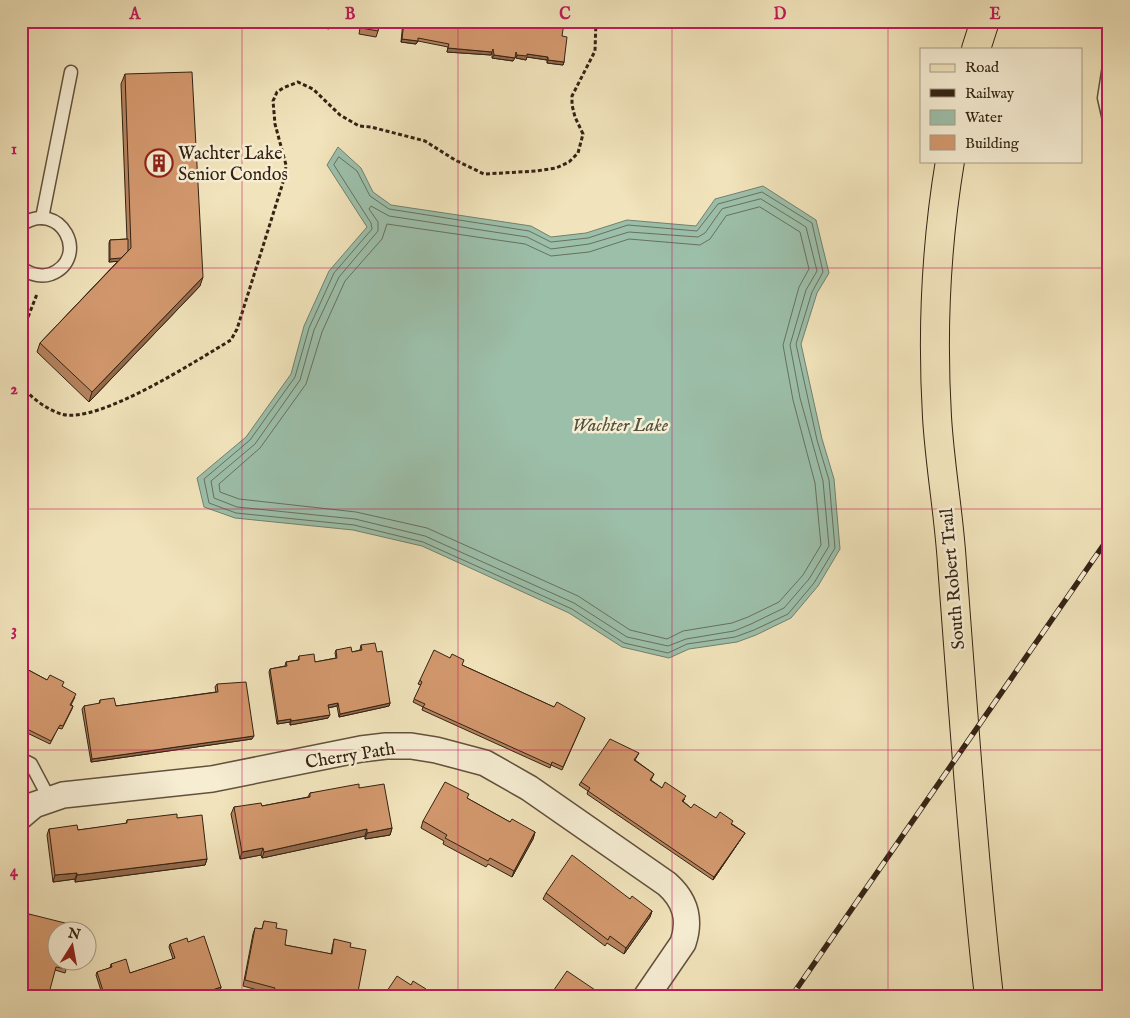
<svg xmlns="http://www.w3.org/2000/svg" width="1130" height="1018" font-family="'IM FELL English',serif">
<rect width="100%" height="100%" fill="#f1e3bb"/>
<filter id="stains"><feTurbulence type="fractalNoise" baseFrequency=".004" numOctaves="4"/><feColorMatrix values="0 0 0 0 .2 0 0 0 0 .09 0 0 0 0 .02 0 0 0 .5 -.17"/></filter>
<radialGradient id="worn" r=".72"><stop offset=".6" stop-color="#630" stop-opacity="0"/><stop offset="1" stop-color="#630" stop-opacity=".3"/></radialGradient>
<path fill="#9cbfaa" stroke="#72806e" d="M338,147L361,168L373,192L391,205L531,226L551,237L586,233L627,220L696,226L715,199L763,186L816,220L829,273L817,293L801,344L822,439L834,479L840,549L818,586L791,618L756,635L737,642L689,649L669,658L622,647L569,613L422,546L353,530L235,518L204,507L197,478L246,437L291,374L304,326L329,271L367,227L327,165Z"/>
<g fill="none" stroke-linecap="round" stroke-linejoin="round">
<g stroke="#68705e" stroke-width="1">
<path d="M339,157L357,171L370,196L389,209L529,231L551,242L588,238L628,225L697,231L718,204L762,192L812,223L823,272L812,292L796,344L817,440L829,480L835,548L814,583L788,614L754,630L735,637L687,644L668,653L624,643L572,609L423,542L354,525L236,513L209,503L204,479L250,440L295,377L309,328L334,273L372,229L371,223L334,165Z"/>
<path d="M761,199L806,227L817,271L806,290L790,345L800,398L823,481L829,546L809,579L784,608L751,624L734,631L686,639L668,646L627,637L574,603L425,536L355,519L237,507L214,498L211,481L255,444L300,380L314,330L339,277L378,231V222L369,209L371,206L389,216L527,237L551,249L589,244L629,232L698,237L705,233L722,209Z"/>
<path d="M760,207L800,232L809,269L799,287L783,345L793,400L815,483L821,545L803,575L779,602L748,617L732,623L683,631L667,639L630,630L578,596L427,528L356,512L239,499L220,492L219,484L260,448L306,384L322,332L345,281L382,239L387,224L525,244L551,256L589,252L629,239L700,245L710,239L726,216Z"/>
</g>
<g stroke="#62523d" stroke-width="15">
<g id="lane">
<path d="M1109,66L1104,98L1109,120"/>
<path d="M42,218L71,72"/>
<path d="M21,225C61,198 91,258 51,274C40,278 30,274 21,268"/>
<path d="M21,759L31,764L49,798"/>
</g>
</g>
<g stroke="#62523d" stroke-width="28">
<path id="street" d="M21,816L34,805L63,795L212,779L361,749L386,746H411L436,750L485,763L529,788L667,884C685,900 691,919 683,943L646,997"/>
</g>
<g stroke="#332213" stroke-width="30">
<g id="primary">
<path d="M976,49L985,21"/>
<path d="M950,161C936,245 932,332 937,417C940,467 949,515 952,564C963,709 973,853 989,997"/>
</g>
</g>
<g stroke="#332213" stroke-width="3" stroke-dasharray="4 2.5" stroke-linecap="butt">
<path d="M21,335L37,294"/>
<path d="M21,385C30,397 46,409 61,414C98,425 197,360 231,340L237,329L285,176L286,165L275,124L273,101L277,92L283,88L298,82L313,89L340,115L359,126L371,127L425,141L455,160L484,174L536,171L556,168L569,162L578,153L583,134L575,117L572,105V96L595,51L596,21"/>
</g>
<use href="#lane" stroke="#f6edd3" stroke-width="12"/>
<use href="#street" stroke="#f6edd3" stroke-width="25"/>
<use href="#primary" stroke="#f1e3bb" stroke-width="28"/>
<g stroke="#332213" stroke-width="5.5">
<path id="rail" d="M791,997L1109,537"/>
</g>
<use href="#rail" stroke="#f6edd3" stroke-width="4" stroke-dasharray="11" stroke-linecap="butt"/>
</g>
<g fill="#b5835e" stroke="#332213">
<path d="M302,21H380L378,31L376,37L359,34L360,28L340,24L339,27L330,26L329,29L308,25V22Z"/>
<path d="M403,21H557L562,36L564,62L563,65L547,63V60L527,57L526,60L516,58L515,56L513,61L492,58V53L491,55L447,52L448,47L418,41L416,44L401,42Z"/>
<path d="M735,21H755L753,26Z"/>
<path d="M125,74L200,286L89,402L37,352L40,343L118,261L109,262V243L110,240L127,239L121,84Z"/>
<path d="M361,645L377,652L390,703L389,706L339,717L337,706L328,708V718L290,725V722L277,724L269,672L270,669L285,666L286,662L298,660L299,656L315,662L336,658L335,653L336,650L352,652L360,650Z"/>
<path d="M462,665L554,707L585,718L562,770L551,765L550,768L422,710L423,707L413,702L421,685L418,684L420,680Z"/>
<path d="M21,666L47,680L62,686L75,697L71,705L73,706L72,709L62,729L58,728L50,744L21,730Z"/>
<path d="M217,684L252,739L91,762L82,709L84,706L99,704L100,700L116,706L216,692L215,687Z"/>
<path d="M639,753L635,760L654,774L651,780L662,788L685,799L683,801L691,808L716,818L732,824L745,833L743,836L713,880L587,794L588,791L579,785L581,782Z"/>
<path d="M359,788L392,828L390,835L365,839V836L262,858L261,855L240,859L231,814L234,807L262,806L308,797L310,793Z"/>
<path d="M467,798L510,822L535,832L533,839L512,877L488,864L486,867L443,844L444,841L421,828L423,821Z"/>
<path d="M177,818L207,859L205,865L75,882V879L53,882L47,835L49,829L78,830L126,824L127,820Z"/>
<path d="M546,893L630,899L652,911L650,917L624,954L607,943L605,946L543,899Z"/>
<path d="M264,921L276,928L285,945L331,954L334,939L350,947L357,997H272V994L243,986L253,934L255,928L262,929Z"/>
<path d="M58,930L69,960L65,973L55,970Z"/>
<path d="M188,942L221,987L220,990L200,997H103L96,975L97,972L110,968L111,964L130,973L173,959L169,947L170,944Z"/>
</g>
<g fill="#946a4c" stroke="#332213">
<path d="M402,39L418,41L416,44L401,42Z"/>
<path d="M448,48L492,52L491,55L447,52Z"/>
<path d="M527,54L548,57L547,60L527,57L526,60L516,58L517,55Z"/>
<path d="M494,55L515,58L513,61L492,58Z"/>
<path d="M548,60L564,62L563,65L547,63Z"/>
<path d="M129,254L124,261L109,262L110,259Z"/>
<path d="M203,277L200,286L89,402L92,392Z"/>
<path d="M338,703L337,706L327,708L328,705Z"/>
<path d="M390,703L389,706L339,717L340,714Z"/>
<path d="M330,715L328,718L290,725L291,721Z"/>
<path d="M291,719L290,722L277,724L278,721Z"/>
<path d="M254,736L252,739L91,762L92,759Z"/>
<path d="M392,828L390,835L365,839L367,833Z"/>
<path d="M367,829L365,836L262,858L264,852Z"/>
<path d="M535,832L533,839L512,877L514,871Z"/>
<path d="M745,833L743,836L713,880L714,877Z"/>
<path d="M263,848L261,855L240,859L242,852Z"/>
<path d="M207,859L205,865L75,882L77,875Z"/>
<path d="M77,873L75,879L53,882L55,875Z"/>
<path d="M652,911L650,917L624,954L626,948Z"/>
<path d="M221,987L220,990L200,997H192Z"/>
</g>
<g fill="#d3986d" stroke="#332213">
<path d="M359,21H380L378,31L361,28L362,22Z"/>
<path d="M404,21H557V22L564,23L562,36L567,37L564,62L548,60V57L527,54V56L517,55L516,52L515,58L494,55L493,49L492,52L448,48L449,44L418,38V41L402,39Z"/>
<path d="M192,72L203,277L92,392L40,343L131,248L125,74Z"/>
<path d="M128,239V251L121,258L110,259V240Z"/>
<path d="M375,643L377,652L382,651L390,703L340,714L338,703L328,705L330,715L291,721V719L278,721L270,669L287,666L286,662L299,660V656L314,654L315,662L337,658L336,650L351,647L352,652L362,650L361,645Z"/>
<path d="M434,650L450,658L452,654L464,660L462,665L554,707L557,702L585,718L563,767L552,762L551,765L423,707L425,704L414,699L422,682L420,680Z"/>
<path d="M21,666L47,680L50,675L64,682L62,686L76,694L70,705L73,706L63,726L60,725L51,741L21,726Z"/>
<path d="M246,682L254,736L92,759L84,706L100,703V700L114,698L116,706L218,692L217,684Z"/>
<path d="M610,739L639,753L634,760L654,774L650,780L662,788L665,782L686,796L682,801L691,808L694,804L716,818L720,812L733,821L731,824L745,833L714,877L588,791L590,788L581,782Z"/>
<path d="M445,782L469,794L467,798L510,822L512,819L535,832L514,871L490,858L488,861L445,838L447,835L423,821Z"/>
<path d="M359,784V788L384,784L392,828L367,833V829L264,852L263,848L242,852L234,807L261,803L262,806L310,797V793Z"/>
<path d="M177,814V818L202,815L207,859L77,875V873L55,875L49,829L77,825L78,830L127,823V820Z"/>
<path d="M572,855L630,899L632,896L652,911L626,948L610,936L608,940L546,893Z"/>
<path d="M29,914L81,927L80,930H58V960H69L67,969L56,967L48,997H21V947Z"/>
<path d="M264,921L277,923L276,928L287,930L285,945L332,954L334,939L351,943L350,947L366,950L357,997H303L274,991L275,988L245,980L255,928L262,929Z"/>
<path d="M204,936L221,987L192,997H105L97,972L112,967L111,964L126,959L130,973L175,958L170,944L187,938L188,942Z"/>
<path d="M567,971L604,996V997H549Z"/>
<path d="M397,976L411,985L413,981L426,989L421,997H383Z"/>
</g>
<path fill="none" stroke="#c2185b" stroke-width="1" stroke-opacity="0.55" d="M242,21V997M458,21V997M672,21V997M888,21V997M21,268H1109M21,509H1109M21,750H1109"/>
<defs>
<g id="building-ring" transform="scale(1.4375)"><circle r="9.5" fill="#f6edd3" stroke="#8f2418" stroke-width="1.5"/><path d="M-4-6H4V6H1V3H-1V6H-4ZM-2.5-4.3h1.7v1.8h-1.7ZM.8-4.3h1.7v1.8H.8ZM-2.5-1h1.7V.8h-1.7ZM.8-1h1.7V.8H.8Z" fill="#8f2418"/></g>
</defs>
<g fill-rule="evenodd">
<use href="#building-ring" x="159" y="163"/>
</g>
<g text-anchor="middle" stroke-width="5" stroke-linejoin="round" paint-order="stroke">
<g font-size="18" fill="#332213" stroke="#f6edd3" text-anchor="start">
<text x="178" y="159">Wachter Lake<tspan x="178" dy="21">Senior Condos</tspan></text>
</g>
<g font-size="18" fill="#332213" stroke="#f6edd3">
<text transform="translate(952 579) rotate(-95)" y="6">South Robert Trail</text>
<text transform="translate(350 755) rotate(-9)" y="6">Cherry Path</text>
</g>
<g font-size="19" font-style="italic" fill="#525140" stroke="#f6edd3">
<text x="620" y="431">Wachter Lake</text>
</g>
</g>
<rect width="1130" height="1018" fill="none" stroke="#f1e3bb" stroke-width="55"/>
<rect x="920" y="48" width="162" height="115" fill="#f6edd3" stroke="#a89c86"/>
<rect x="930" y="64" width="25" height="8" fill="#f1e3bb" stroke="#a89c86"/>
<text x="965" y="72" font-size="15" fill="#332213">Road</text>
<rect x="930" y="89" width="25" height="8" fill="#332213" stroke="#a89c86"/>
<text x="965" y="98" font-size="15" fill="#332213">Railway</text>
<rect x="930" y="110" width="25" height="15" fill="#9cbfaa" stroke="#a89c86"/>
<text x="965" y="122" font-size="15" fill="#332213">Water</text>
<rect x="930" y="135" width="25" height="15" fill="#d3986d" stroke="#a89c86"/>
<text x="965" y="148" font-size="15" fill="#332213">Building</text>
<g transform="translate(72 946) rotate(11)"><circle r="24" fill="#f6edd3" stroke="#a89c86"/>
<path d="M0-4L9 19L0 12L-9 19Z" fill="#8f2418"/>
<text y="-8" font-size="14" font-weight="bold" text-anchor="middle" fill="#332213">N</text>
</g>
<rect x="28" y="28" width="1074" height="962" fill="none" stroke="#c2185b" stroke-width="2"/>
<g font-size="16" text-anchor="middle" font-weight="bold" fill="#c2185b">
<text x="135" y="19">A</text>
<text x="350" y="19">B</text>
<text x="565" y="19">C</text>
<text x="780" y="19">D</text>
<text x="995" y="19">E</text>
<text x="14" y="154">1</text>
<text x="14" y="394">2</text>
<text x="14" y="635">3</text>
<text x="14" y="876">4</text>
</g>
<rect width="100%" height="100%" filter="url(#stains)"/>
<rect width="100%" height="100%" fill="url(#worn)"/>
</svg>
